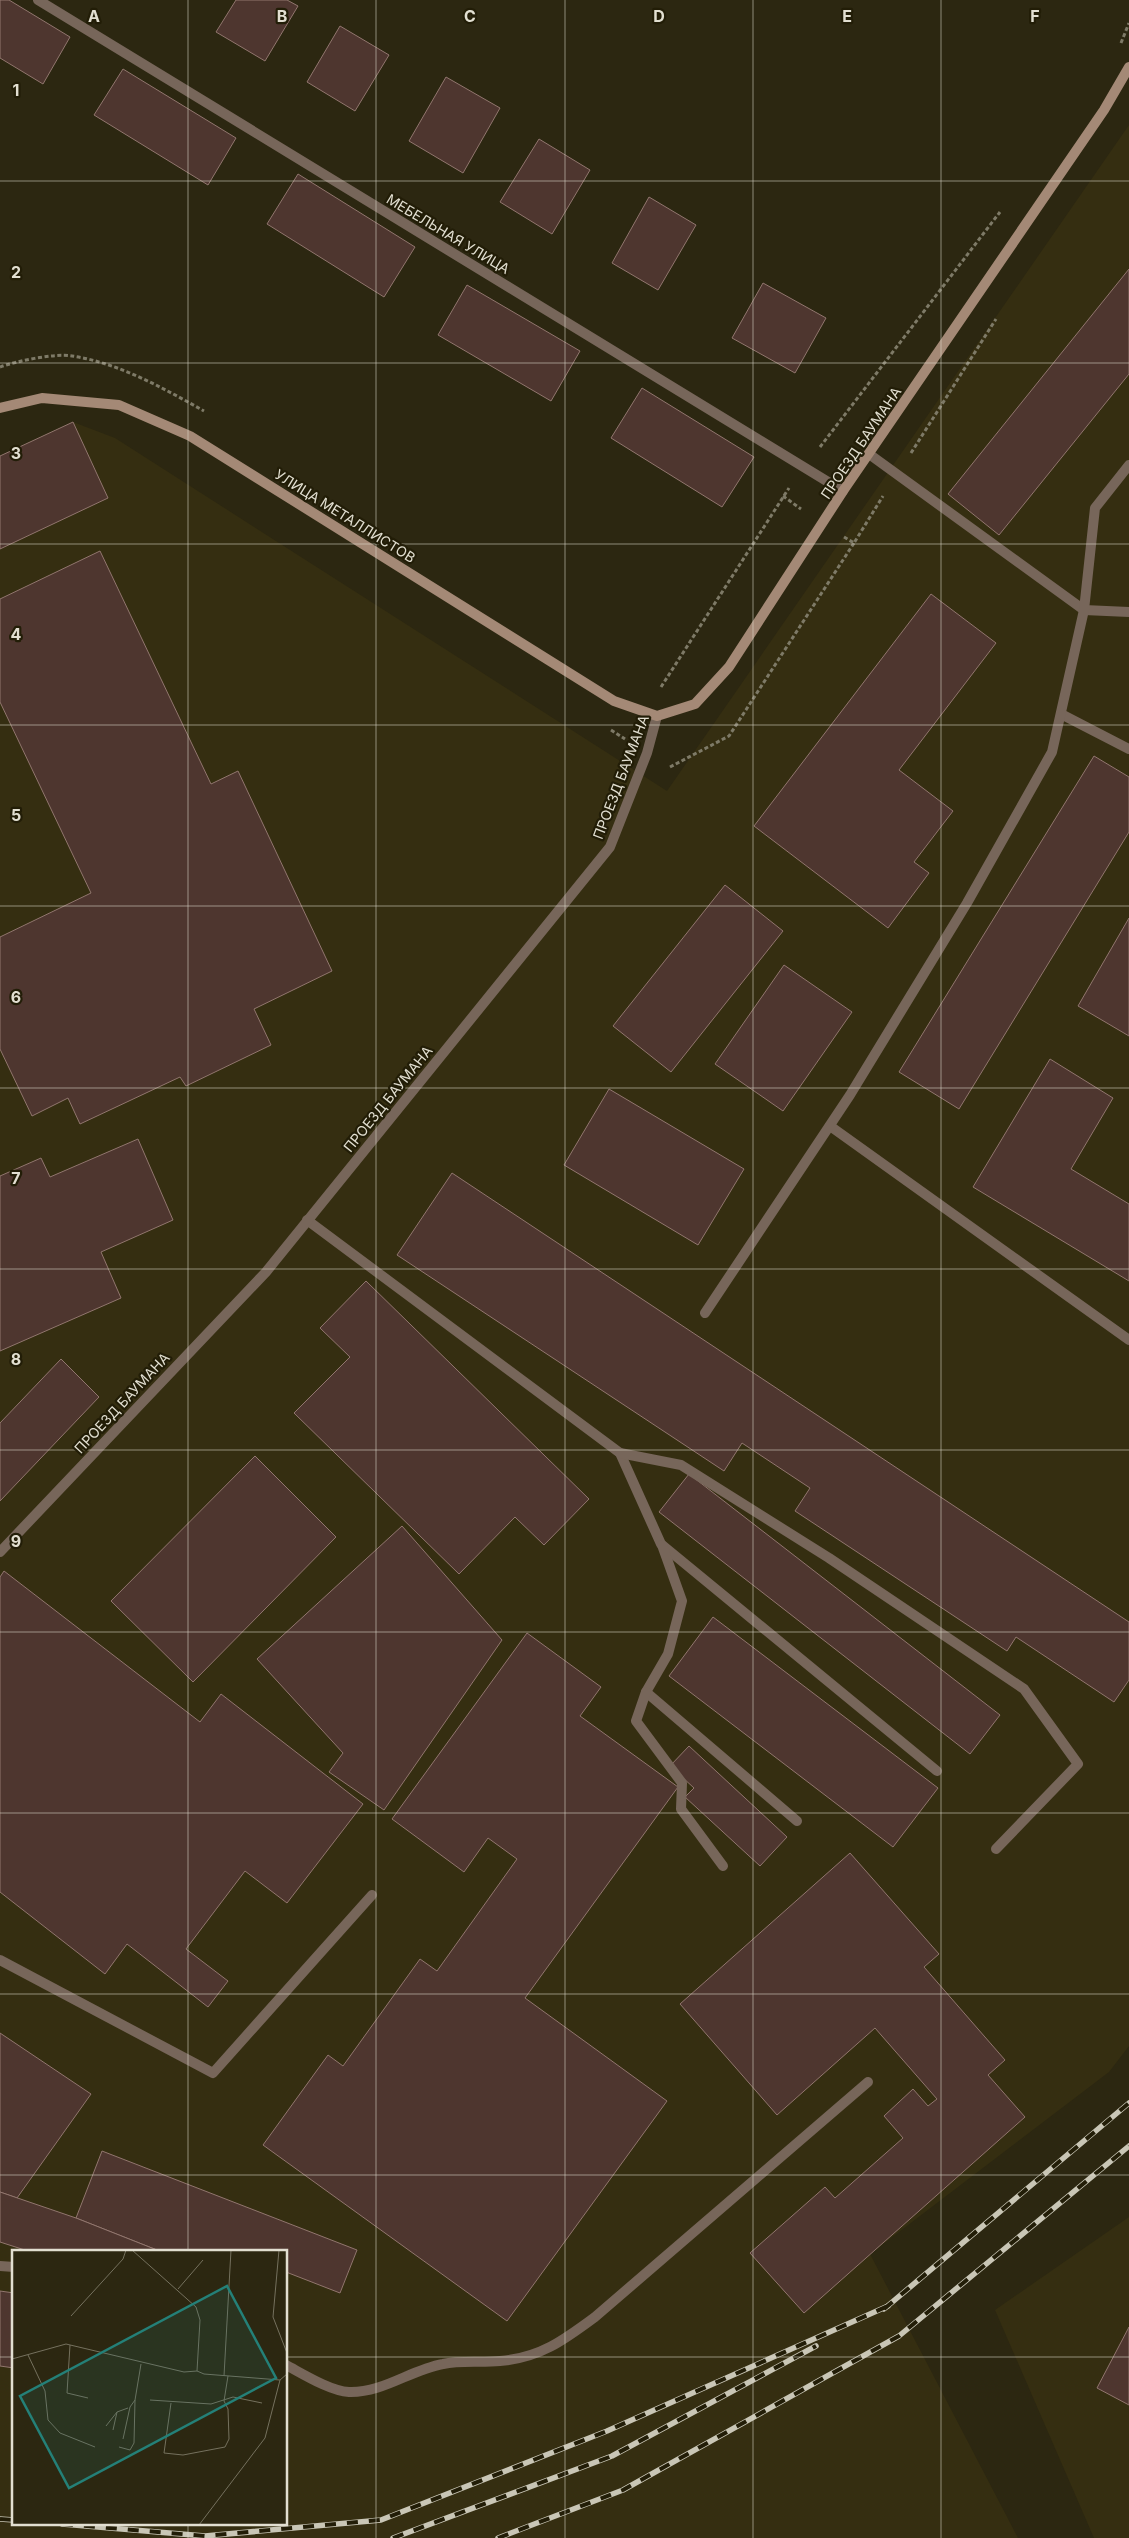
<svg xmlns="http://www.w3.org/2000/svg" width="1129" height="2538" font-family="Inter,sans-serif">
<rect width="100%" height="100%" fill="#2c2711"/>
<g fill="#352e11" fill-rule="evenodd">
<path d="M1129,125V2046L1109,2072L870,2254L1018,2538H0V456L73,422L115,438L667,791ZM14,2252H286V2524H14Z"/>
<path d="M1129,2217V2538H1094L995,2310Z"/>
</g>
<g fill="#4e362f" stroke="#91766e">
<path d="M0,0H9L70,37L43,84L0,58Z"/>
<path d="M236,0H287L298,6L265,61L216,32Z"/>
<path d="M340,26L389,55L355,111L307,82Z"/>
<path d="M123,69L236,138L208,185L94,115Z"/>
<path d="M446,77L500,108L463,173L409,141Z"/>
<path d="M539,139L590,170L552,234L500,202Z"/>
<path d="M298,174L415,247L384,297L267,224Z"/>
<path d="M649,197L696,225L658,290L612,263Z"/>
<path d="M1129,269V374L999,535L948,494Z"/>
<path d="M763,283L826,318L795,373L732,338Z"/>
<path d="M467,285L580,351L551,401L438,335Z"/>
<path d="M642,388L754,457L722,507L611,438Z"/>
<path d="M73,422L108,498L0,549V456Z"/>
<path d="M100,551L211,784L238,771L332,971L254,1009L271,1045L186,1086L180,1077L80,1124L68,1098L32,1116L0,1049V937L91,893L0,702V599Z"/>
<path d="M931,594L996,643L899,770L953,811L914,862L929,873L888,928L754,826Z"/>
<path d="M1094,756L1129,777V832L959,1109L899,1072Z"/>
<path d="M725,885L783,931L671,1072L613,1026Z"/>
<path d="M1129,918V1036L1078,1006Z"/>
<path d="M784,965L852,1012L783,1111L715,1064Z"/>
<path d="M1050,1059L1113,1098L1071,1169L1129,1204V1281L973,1187Z"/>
<path d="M609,1089L744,1169L698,1245L564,1165Z"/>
<path d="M138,1139L173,1220L101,1252L121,1298L0,1351V1176L41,1158L50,1177Z"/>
<path d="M452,1173L1129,1622V1680L1114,1702L1016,1637L1007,1651L795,1511L810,1488L742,1443L724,1471L397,1255Z"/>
<path d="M366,1281L589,1499L544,1545L515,1517L459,1574L294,1413L350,1357L320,1328Z"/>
<path d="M61,1359L99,1397L0,1501V1423Z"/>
<path d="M255,1456L336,1537L193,1682L111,1601Z"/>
<path d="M689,1474L1000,1715L970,1754L659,1512Z"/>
<path d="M402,1526L502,1640L384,1810L329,1772L343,1753L257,1659Z"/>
<path d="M4,1571L200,1722L221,1694L363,1804L287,1903L245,1871L186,1949L228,1981L208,2007L127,1944L105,1974L0,1892V1577Z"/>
<path d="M713,1617L938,1788L893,1847L669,1676Z"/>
<path d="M527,1633L601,1687L580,1716L678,1787L525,1998L667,2101L507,2321L263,2145L328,2055L343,2066L420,1959L437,1971L517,1859L488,1838L464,1872L392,1819Z"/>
<path d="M689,1746L787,1837L760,1866L685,1797L694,1788L670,1766Z"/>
<path d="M850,1853L939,1954L924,1967L1005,2060L988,2075L1025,2117L804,2313L750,2253L825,2187L835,2198L903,2138L884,2116L913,2089L928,2106L937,2099L875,2028L777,2115L680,2004Z"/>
<path d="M0,2033L91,2094L17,2198L0,2192Z"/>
<path d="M102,2151L357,2250L340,2293L286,2272V2252H162L76,2218Z"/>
<path d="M0,2192L76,2218L162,2252H31L0,2242Z"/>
<path d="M0,2291L14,2293V2368L0,2366Z"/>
<path d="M1129,2327V2405L1097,2388Z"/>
</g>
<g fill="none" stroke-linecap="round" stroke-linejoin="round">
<g stroke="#7e7a67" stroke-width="3" stroke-dasharray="4 2.5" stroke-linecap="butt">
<path d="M1121,43L1129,23"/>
<path d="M0,367C17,361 55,353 72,356C119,363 163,388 204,411"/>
<path d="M820,447L1000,212"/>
<path d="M911,453L996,319"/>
<path d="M783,496L801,509"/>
<path d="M844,537L854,543L883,496"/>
<path d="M661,687L789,488"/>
<path d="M611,730L625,739"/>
<path d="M670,767L729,736L854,543"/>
</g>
<g stroke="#77665a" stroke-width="10">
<path d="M869,454L1084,610L1129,612"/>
<path d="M1061,714L1129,749"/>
<path d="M830,1126L1129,1340"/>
<path d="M307,1220L620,1453L661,1544L937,1771"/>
<path d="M705,1313L850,1095L967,903L1052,752L1084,610L1095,508L1129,465"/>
<path d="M620,1453L681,1465L829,1558L1024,1689L1078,1764L996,1849"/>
<path d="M662,1545L682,1601L668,1654L646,1692L797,1821"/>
<path d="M646,1692L636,1721L682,1783L681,1809L723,1866"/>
<path d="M0,1960L213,2073L372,1895"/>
<path d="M0,2266L14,2267"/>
<path d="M286,2365C303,2374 330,2391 349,2392C383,2393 410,2370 443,2364C461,2360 481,2363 500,2361C540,2358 564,2340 595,2317L868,2082"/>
</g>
<g stroke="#77665a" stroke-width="10">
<path d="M38,0L843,491"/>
<path d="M0,1552L266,1272L610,847L647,753L657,716"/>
</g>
<path stroke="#a48976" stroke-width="10" d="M0,408L42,398L119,405L190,436L614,701L657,716L695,704L729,667L843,491L1104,110L1129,67"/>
<g stroke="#c9c6b6" stroke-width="5.5">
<g id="rail">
<path d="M884,2309L1129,2103"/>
<path d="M0,2519L14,2520"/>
<path d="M62,2524L205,2536L381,2520L607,2431L888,2306"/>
<path d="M393,2538L612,2456L816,2346"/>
<path d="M498,2538L623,2490L899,2336L1129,2146"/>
</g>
</g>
<use href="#rail" stroke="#221d07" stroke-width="4" stroke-dasharray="11" stroke-linecap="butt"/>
</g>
<path fill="none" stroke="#e2dfd1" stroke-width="1" stroke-opacity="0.55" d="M188,0V2252M376,0V2538M565,0V2538M753,0V2538M941,0V2538M0,181H1129M0,363H1129M0,544H1129M0,725H1129M0,906H1129M0,1088H1129M0,1269H1129M0,1450H1129M0,1632H1129M0,1813H1129M0,1994H1129M0,2175H1129M0,2357H14M286,2357H1129M188,2524V2538"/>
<g text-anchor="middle" stroke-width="4.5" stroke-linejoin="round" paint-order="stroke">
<g font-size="14" fill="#e2dfd1" stroke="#221d07">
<text transform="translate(448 234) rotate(31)" y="5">МЕБЕЛЬНАЯ УЛИЦА</text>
<text transform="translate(861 443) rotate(-56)" y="5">ПРОЕЗД БАУМАНА</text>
<text transform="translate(345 516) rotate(32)" y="5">УЛИЦА МЕТАЛЛИСТОВ</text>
<text transform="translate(621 777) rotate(-69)" y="5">ПРОЕЗД БАУМАНА</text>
<text transform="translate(388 1099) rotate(-51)" y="5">ПРОЕЗД БАУМАНА</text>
<text transform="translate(122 1403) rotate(-47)" y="5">ПРОЕЗД БАУМАНА</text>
</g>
</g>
<g transform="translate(12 2250)">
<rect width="275" height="275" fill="#2c2711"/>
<path fill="none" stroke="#75715e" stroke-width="1" d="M120,0L184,57L188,70L185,121M267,0L261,67L275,103M275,7V55M166,39L191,10M59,66L111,9L114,0M58,95L55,143L76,148M16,105L33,141L36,170L48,183L83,197M0,109L54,94L172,122L185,121L192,124L268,130M212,126L219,0M138,150L199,154L221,147L250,153M159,153L152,203L171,205L213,197L217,189L216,159L212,151L216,126M94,176L105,162M101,180L105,162L116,158M111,189L118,157L123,150L129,114M107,197L118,200L122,193L123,150M187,275L253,188L268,130L275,124"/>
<path fill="#248078" fill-opacity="0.15" stroke="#248078" stroke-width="2.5" d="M215,36L264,128L57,238L8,146Z"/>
<rect width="275" height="275" fill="none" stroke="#e2dfd1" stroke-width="2.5"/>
</g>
<g font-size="16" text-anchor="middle" font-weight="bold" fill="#e2dfd1" stroke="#221d07" stroke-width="4.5" stroke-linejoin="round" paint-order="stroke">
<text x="94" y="22">A</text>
<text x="282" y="22">B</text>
<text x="470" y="22">C</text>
<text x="659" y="22">D</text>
<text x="847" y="22">E</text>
<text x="1035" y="22">F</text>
<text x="16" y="96">1</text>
<text x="16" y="278">2</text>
<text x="16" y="459">3</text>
<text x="16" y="640">4</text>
<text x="16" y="821">5</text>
<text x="16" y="1003">6</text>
<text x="16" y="1184">7</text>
<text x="16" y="1365">8</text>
<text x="16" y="1547">9</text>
</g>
</svg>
